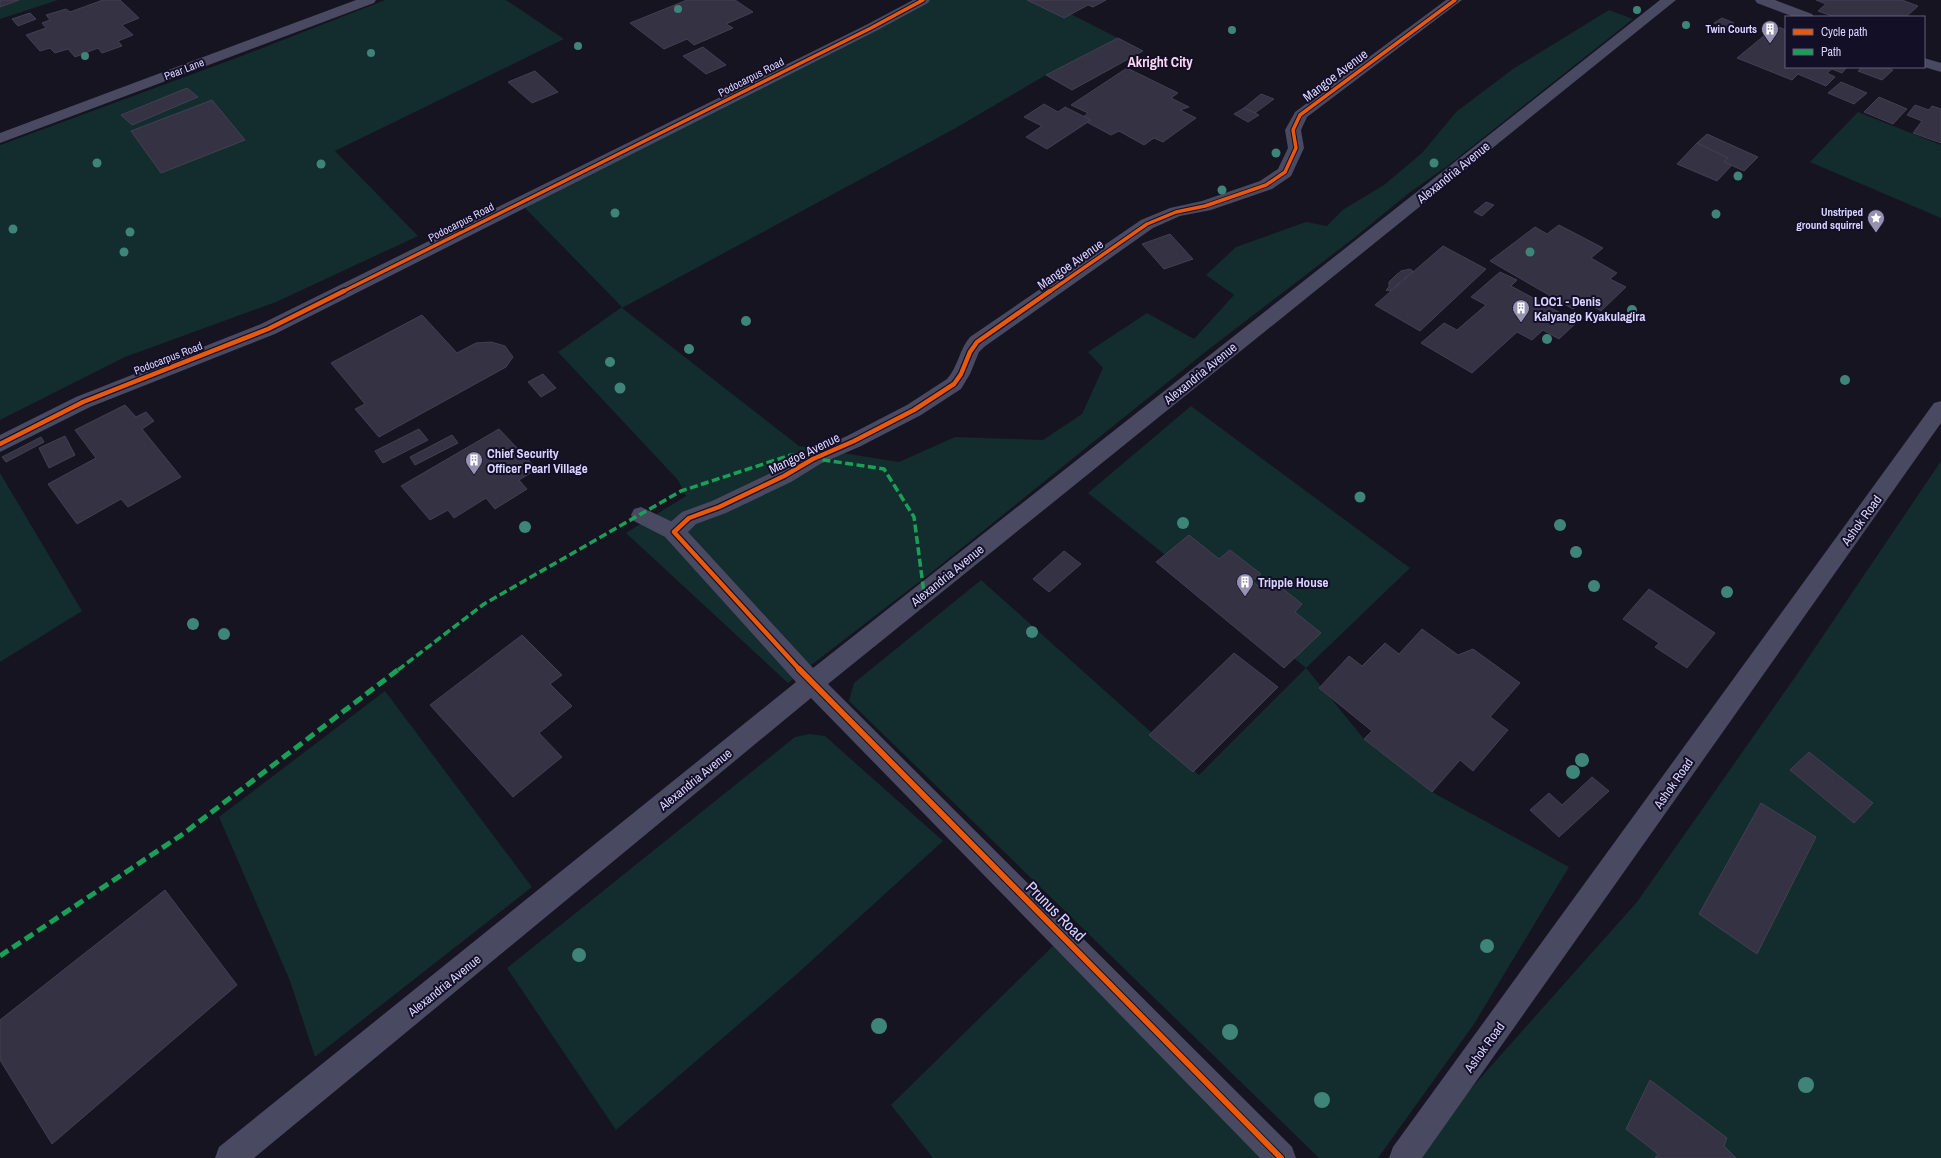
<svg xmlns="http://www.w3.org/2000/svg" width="1941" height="1158" font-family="'Archivo Narrow',sans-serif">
<rect width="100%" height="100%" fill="#161421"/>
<g fill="#132c2d">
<path d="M0,0H58L0,19Z"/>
<path d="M385,0H506L564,39L335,151L418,236L276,302L125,357L0,420V145L239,57Z"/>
<path d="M921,0H1043L1118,38L1046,75L954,129L622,308L799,446L899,462L955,437L1043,440L1082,414L1103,368L1088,352L1147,313L1194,339L1234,295L1206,275L1236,247L1306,222L1327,226L1344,209L1384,185L1422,153L1456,112L1513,69L1609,10L1633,19L1450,164L1409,193L1354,238L1204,353L932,572L788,683L626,533L686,496L678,480L558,352L622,307L525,208L571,181Z"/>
<path d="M1858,112L1941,145V218L1810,162Z"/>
<path d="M1191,406L1410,568L1306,668L1364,739L1432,792L1569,867L1474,1024L1378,1158H1319L849,701L854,683L981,580L1199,775L1306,668L1088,493Z"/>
<path d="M1941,461V1158H1409L1637,902L1800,670Z"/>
<path d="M0,473L82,611L0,662Z"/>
<path d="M385,691L532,887L315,1057L290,981L219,817Z"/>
<path d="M809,734L825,736L943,841L797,974L616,1130L507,968L795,737Z"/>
<path d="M1053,946L1269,1158H933L891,1105Z"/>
</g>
<g fill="#343243" stroke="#433f54">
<path d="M0,0H19L0,7Z"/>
<path d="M103,0H120L139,18L122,25L133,35L118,41L122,46L102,53L98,48L75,57L68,49L55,53L50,48L40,51L26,35L46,28L42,23L50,20L46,15L66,9L70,12Z"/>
<path d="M687,0H735L753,12L726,24L733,28L694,45L687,39L664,49L630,23Z"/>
<path d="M1027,0H1106L1093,7L1088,5L1064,18Z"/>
<path d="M1816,0H1902L1918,6L1906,17H1835L1818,11L1826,4Z"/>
<path d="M30,13L36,19L18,26L12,19Z"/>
<path d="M1722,18L1734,23L1726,29L1714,23Z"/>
<path d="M1776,26L1786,30V67H1847L1842,73L1832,69L1827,73L1835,77L1826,86L1798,74L1792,80L1737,58Z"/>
<path d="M1118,38L1143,51L1072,90L1046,75Z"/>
<path d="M703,47L726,65L706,74L683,56Z"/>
<path d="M1862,67H1885L1893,70L1882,80L1858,71Z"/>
<path d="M1127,68L1178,93L1171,98L1189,107L1180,110L1196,118L1163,142L1154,138L1144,145L1119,131L1111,135L1081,119L1088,113L1071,105Z"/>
<path d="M535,71L558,92L532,103L508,82Z"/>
<path d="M1841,82L1867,93L1854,104L1828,93Z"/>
<path d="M187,88L198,97L132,125L121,115Z"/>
<path d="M1261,94L1274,99L1255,113L1244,108Z"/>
<path d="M1879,97L1907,109L1893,124L1864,112Z"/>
<path d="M212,100L245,140L161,173L131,131Z"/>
<path d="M1044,104L1058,112L1065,107L1091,120L1047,149L1026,137L1042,126L1024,117Z"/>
<path d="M1915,105L1929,110L1932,106L1941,109V143L1913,133L1922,121L1907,115Z"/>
<path d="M1244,108L1255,113L1259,115L1248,122L1234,114Z"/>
<path d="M1707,134L1758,157L1744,171L1724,162L1728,158L1697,143Z"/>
<path d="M1697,143L1728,158L1724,162L1732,165L1717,181L1677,164Z"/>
<path d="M1486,202L1494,205L1482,216L1474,212Z"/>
<path d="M1559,225L1603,248L1591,258L1617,273L1610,279L1626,287L1601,311L1583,301L1573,309L1490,261L1535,227L1547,234Z"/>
<path d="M1170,234L1193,259L1164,269L1142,244Z"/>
<path d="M1443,246L1486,269L1420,331L1375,305Z"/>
<path d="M1410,269L1413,271L1390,291L1386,290L1389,287V282L1395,276L1401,271Z"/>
<path d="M1500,272L1517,280L1511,286L1577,322L1559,339L1543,330L1532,340L1517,332L1472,373L1421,343L1444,323L1457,330L1486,305L1471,297Z"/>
<path d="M422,315L457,353L476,343L491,342L505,346L513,357L506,367L379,437L355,409L365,404L331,363Z"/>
<path d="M543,374L556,388L541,397L528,382Z"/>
<path d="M125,405L136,417L146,412L154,421L142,429L181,477L128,507L121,499L77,524L48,484L96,458L75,430Z"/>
<path d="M419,429L428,440L383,463L375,451Z"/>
<path d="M499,429L537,469L519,480L527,489L495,509L486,498L454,518L448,510L430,520L401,486Z"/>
<path d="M452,435L458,443L415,465L410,457Z"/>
<path d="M65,436L75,455L49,468L39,448Z"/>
<path d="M41,437L44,442L6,462L2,457Z"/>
<path d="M1189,535L1219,559L1230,550L1261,574L1252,581L1262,589L1272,580L1302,604L1295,612L1321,633L1284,668L1156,562Z"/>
<path d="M1064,551L1081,564L1049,592L1033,579Z"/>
<path d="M1649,589L1715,633L1687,668L1655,647L1659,643L1623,619Z"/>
<path d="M1422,629L1458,655L1473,649L1520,683L1490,717L1508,730L1473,771L1460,760L1432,792L1364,739L1372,731L1319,688L1349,656L1362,666L1385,643L1399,654Z"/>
<path d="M522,635L562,675L550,684L572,706L539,733L562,757L513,797L430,705Z"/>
<path d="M1234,653L1278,687L1193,772L1149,735Z"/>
<path d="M1809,752L1873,803L1854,823L1790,770Z"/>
<path d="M1592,777L1609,791L1559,837L1530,810L1549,793L1562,805Z"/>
<path d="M1761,803L1816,837L1757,954L1699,914Z"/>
<path d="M165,890L237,985L52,1144L0,1060V1020Z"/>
<path d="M1650,1080L1727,1138L1724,1146L1736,1158H1655L1658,1154L1626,1129Z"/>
</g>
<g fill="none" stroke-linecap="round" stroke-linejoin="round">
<path fill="#4a4962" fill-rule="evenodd" d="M641,507L681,526L684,532L681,538L674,540L667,538L634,521L631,515L634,509Z"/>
<g fill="#4a4962" fill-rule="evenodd">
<path d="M356,0H376L374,3L0,143V133Z"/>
<path d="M913,0H930L928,3L876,31L275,334L90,407L0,452V435L76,397L261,324L866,25Z"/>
<path d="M1446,0H1462L1307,117L1301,130L1304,148L1291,176L1272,189L1211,210L1180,216L1153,228L984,347L979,352L970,374L961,389L921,415L861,446L820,464L791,482L726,513L696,524L688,532L813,668L1660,0H1676L828,684L1292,1147L1296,1158H1260L811,698L254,1158H215L219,1147L796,682L666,538L663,532L666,526L682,512L712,501L777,470L806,454L847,436L907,405L947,379C958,367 959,350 970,337L1141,220L1170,208L1202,201L1260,181L1278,169L1288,148L1285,130L1295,112Z"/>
<path d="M1755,0H1775L1812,14L1814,17H1794L1757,3Z"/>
<path d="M1924,58L1941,63V72L1924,67Z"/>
<path d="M1941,401V423L1422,1158H1389L1393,1147L1934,403Z"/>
</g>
<path stroke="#1a9f57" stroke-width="3.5" stroke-dasharray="8 3.5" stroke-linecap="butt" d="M398,670L484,604L681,491L791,455L884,469L914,517L924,593"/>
<path stroke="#1a9f57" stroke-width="5" stroke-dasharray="10 5" stroke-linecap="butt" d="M0,956L183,834L399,669"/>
<g stroke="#130f26" stroke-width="5.5">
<g id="cycleway-far2">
<path d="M342,292L871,28L923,0"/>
<path d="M1049,292L1147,224L1176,212L1205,206L1266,185L1285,172L1296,148L1293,130L1300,115L1455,0"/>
</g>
</g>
<g stroke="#130f26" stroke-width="7">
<g id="cycleway-far1">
<path d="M0,444L83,402L268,329L344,291"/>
<path d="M800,670L674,532L689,518L719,507L784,476L813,459L854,441L914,410L954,384L961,374L970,352L977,342L1050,291"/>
</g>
</g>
<g stroke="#130f26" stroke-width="8">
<path id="cycleway" d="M799,669L1281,1158"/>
</g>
<use href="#cycleway-far2" stroke="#e8590c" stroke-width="3.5"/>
<use href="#cycleway-far1" stroke="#e8590c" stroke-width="4.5"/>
<use href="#cycleway" stroke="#e8590c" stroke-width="6"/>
</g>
<g fill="#3e8478">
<circle cx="678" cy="9" r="4"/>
<circle cx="1637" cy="10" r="4"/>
<circle cx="1686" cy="25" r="4"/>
<circle cx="1232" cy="30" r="4"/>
<circle cx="578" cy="46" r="4"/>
<circle cx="371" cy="53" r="4"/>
<circle cx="85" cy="56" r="4"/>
<circle cx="1276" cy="153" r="4.5"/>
<circle cx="97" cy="163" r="4.5"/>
<circle cx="1434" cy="163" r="4.5"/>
<circle cx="321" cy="164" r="4.5"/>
<circle cx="1738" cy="176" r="4.5"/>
<circle cx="1222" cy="190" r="4.5"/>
<circle cx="615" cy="213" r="4.5"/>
<circle cx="1716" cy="214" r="4.5"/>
<circle cx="13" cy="229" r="4.5"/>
<circle cx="130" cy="232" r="4.5"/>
<circle cx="124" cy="252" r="4.5"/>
<circle cx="1530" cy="252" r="4.5"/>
<circle cx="1632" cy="310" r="5"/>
<circle cx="746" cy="321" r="5"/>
<circle cx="1547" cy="339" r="5"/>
<circle cx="689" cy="349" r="5"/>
<circle cx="610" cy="362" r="5"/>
<circle cx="1845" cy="380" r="5"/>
<circle cx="620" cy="388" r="5.5"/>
<circle cx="1360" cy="497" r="5.5"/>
<circle cx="1183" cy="523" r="6"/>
<circle cx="1560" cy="525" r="6"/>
<circle cx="525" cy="527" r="6"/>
<circle cx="1576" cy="552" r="6"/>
<circle cx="1594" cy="586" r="6"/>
<circle cx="1727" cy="592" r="6"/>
<circle cx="193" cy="624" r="6"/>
<circle cx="1032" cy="632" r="6"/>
<circle cx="224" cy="634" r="6"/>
<circle cx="1582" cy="760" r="7"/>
<circle cx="1573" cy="772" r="7"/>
<circle cx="1487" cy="946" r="7"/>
<circle cx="579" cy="955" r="7"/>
<circle cx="879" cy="1026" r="8"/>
<circle cx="1230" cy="1032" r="8"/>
<circle cx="1806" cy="1085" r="8"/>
<circle cx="1322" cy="1100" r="8"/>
</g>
<defs>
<g id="building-pin" transform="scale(0.9)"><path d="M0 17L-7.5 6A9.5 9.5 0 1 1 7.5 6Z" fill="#9591b1" stroke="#130f26"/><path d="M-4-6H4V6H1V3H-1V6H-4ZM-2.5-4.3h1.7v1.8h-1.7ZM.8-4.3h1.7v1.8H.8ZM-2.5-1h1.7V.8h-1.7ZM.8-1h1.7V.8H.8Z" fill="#fff"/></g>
<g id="sight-pin" transform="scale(0.9)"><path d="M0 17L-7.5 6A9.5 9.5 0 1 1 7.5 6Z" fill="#9591b1" stroke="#130f26"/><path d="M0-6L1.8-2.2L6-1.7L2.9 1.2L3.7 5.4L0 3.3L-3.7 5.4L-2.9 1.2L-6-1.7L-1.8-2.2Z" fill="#fff"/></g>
</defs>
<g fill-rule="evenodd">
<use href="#building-pin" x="1770" y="29"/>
<use href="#sight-pin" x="1876" y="218"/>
<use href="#building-pin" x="1521" y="308"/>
<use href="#building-pin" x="474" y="460"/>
<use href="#building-pin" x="1245" y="582"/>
</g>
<g text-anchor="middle" stroke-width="4" stroke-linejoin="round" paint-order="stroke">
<g font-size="11" font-weight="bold" fill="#d9d4ff" stroke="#130f26" text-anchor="end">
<text x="1757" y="33">Twin Courts</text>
<text x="1863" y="216">Unstriped<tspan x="1863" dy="13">ground squirrel</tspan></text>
</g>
<g font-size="11" fill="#d9d4ff" stroke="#130f26">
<text transform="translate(184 69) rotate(-21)" y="4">Pear Lane</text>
<text transform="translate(751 77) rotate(-27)" y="4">Podocarpus Road</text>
<text transform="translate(461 222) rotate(-27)" y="4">Podocarpus Road</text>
<text transform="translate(168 358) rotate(-21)" y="4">Podocarpus Road</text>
</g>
<g font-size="13" fill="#d9d4ff" stroke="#130f26">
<text transform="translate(1335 75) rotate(-37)" y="5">Mangoe Avenue</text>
<text transform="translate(1453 172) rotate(-39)" y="5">Alexandria Avenue</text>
<text transform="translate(1070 264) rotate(-35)" y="5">Mangoe Avenue</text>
<text transform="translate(1200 373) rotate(-39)" y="5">Alexandria Avenue</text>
<text transform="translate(804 453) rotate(-26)" y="5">Mangoe Avenue</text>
<text transform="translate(1861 520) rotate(-54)" y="5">Ashok Road</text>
<text transform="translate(947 575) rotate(-39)" y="5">Alexandria Avenue</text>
<text transform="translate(695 779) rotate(-39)" y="5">Alexandria Avenue</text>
<text transform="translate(1673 783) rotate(-55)" y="5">Ashok Road</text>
<text transform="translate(444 985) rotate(-39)" y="5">Alexandria Avenue</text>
<text transform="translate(1484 1047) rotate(-54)" y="5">Ashok Road</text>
</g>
<g font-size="13" font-weight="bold" fill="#d9d4ff" stroke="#130f26" text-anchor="start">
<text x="1534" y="306">LOC1 - Denis<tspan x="1534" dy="15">Kalyango Kyakulagira</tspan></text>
<text x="487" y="458">Chief Security<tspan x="487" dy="15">Officer Pearl Village</tspan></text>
<text x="1258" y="587">Tripple House</text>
</g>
<g font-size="14" font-weight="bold" fill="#ffd6f0" stroke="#130f26">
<text x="1160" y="67">Akright City</text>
</g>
<g font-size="16" fill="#d9d4ff" stroke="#130f26">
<text transform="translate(1056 911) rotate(45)" y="6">Prunus Road</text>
</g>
</g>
<rect x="1785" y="16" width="140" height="52" fill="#130f26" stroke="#625e7d"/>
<rect x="1793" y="29" width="20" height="6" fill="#e8590c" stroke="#625e7d"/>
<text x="1821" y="36" font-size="12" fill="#d9d4ff">Cycle path</text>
<rect x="1793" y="49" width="20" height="6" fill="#1a9f57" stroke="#625e7d"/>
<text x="1821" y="56" font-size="12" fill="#d9d4ff">Path</text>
</svg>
